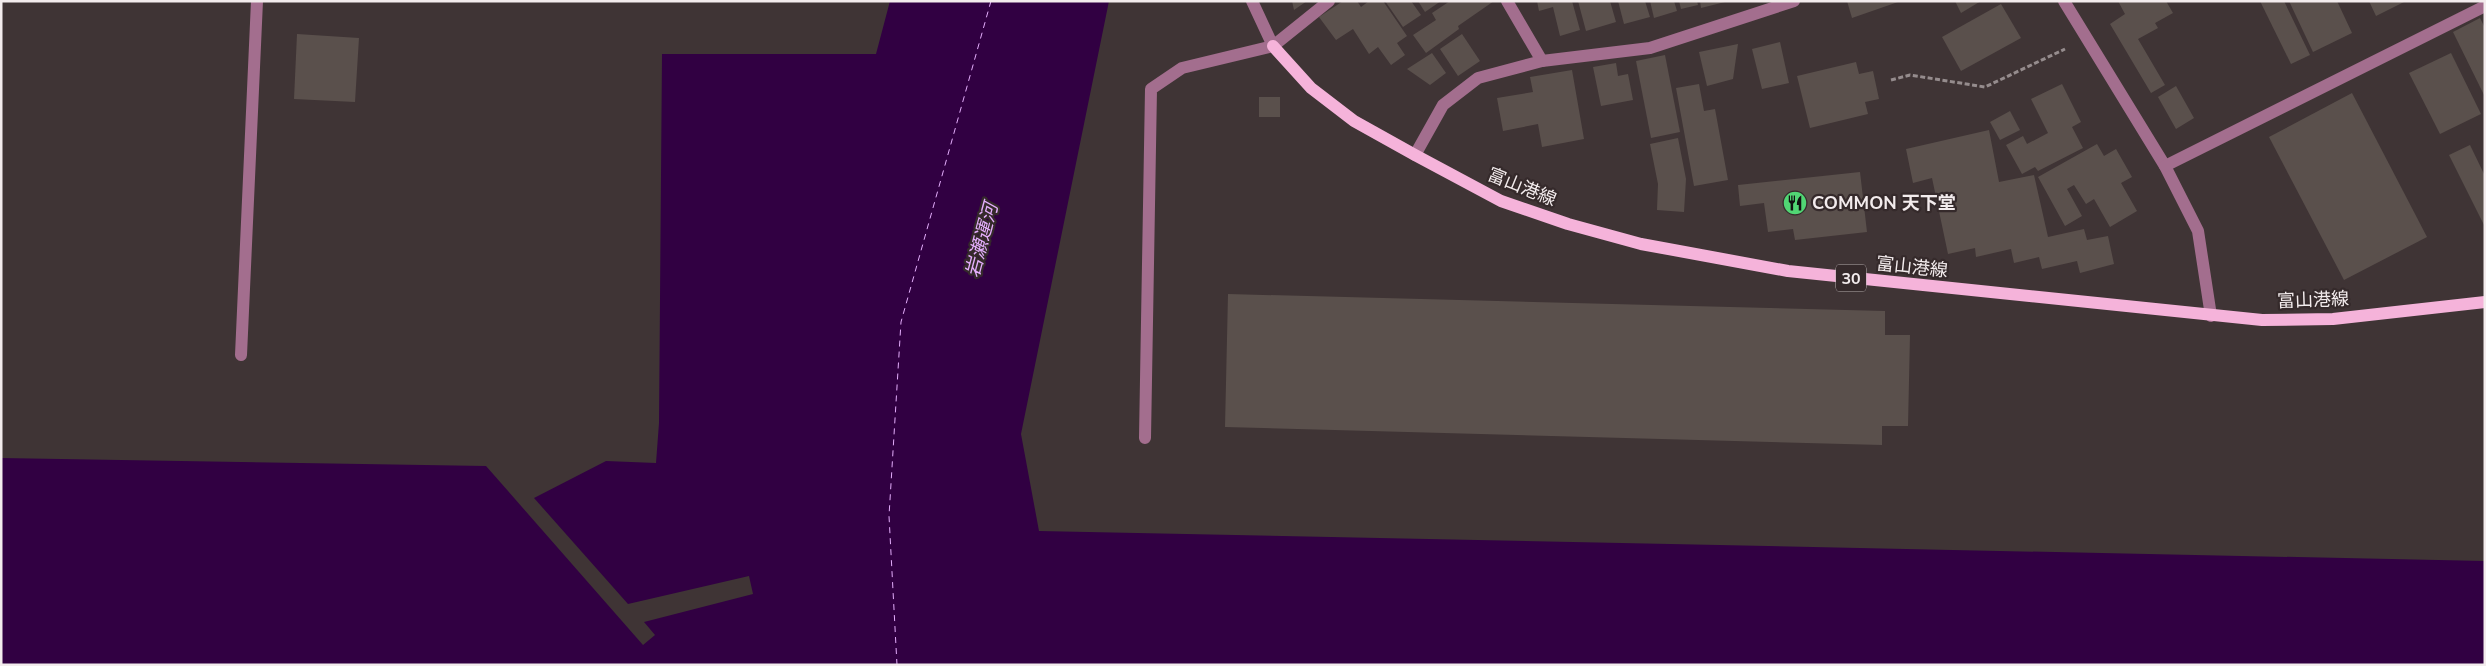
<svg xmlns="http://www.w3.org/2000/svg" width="2486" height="666" font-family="'Nunito Sans','Noto Sans JP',sans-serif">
<rect width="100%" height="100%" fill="#3f3435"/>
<path fill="#310042" d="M890,1H1109L1021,434L1039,531L2485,561V665H1V458L486,466L643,645L655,635L644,622L753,594L749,576L628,604L534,498L606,461L656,463L659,423L662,54H876Z"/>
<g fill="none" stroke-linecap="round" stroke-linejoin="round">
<path stroke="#e4aefc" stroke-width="1" stroke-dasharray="6 5" stroke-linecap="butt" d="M897,665L889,516L901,322L991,1"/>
</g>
<g fill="#5a504c">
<path d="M1292,1H1307L1294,10Z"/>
<path d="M1343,1H1357L1361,7L1369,1H1383L1407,36L1397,43L1405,55L1391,65L1378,47L1369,54L1353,29L1336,40L1319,17Z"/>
<path d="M1385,1H1411L1421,15L1403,27Z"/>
<path d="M1418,1H1441L1425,12Z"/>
<path d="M1450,1H1494L1458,26L1459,29L1426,53L1413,35L1436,20L1432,13Z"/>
<path d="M1537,1H1572L1580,30L1560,36L1553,7L1539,11Z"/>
<path d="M1578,1H1610L1616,22L1586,31Z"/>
<path d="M1618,1H1645L1650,17L1624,24Z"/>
<path d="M1650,1H1674L1677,11L1654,18Z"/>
<path d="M1679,1H1697L1698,5L1681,9Z"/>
<path d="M1700,1H1725V2L1701,8Z"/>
<path d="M1847,1H1898V2L1852,18Z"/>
<path d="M1955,1H1981L1961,13Z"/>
<path d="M2118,1H2166L2173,13L2155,23L2158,28L2138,39L2165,85L2151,93L2110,24L2125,14Z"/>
<path d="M2260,1H2284L2310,55L2291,64Z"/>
<path d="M2289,1H2337L2352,33L2313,52Z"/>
<path d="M2369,1H2406L2376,16Z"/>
<path d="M2001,4L2021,38L1961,71L1942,37Z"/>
<path d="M2480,18L2485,28V97L2453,32Z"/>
<path d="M297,34L359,38L355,102L294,99Z"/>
<path d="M1462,34L1480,61L1458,76L1440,49Z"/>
<path d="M1780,42L1789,83L1762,89L1752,49Z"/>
<path d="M1738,44L1733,79L1707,86L1699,52Z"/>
<path d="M1432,53L1446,73L1430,85L1407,69Z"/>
<path d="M2451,53L2481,114L2440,134L2409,73Z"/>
<path d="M1665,55L1680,132L1651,138L1636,61Z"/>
<path d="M1856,62L1859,74L1873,71L1879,99L1865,102L1868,114L1810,128L1797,76Z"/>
<path d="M1616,63L1618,76L1628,74L1633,100L1601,106L1593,67Z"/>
<path d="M1572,70L1584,139L1542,147L1538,124L1503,131L1497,98L1533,92L1530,77Z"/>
<path d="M1699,84L1704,111L1715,109L1728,180L1694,186L1676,88Z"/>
<path d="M2062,84L2081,122L2072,127L2083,148L2038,171L2035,167L2022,174L2006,145L2023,136L2027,144L2048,133L2031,99Z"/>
<path d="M2176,86L2194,118L2176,129L2158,97Z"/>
<path d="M2352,93L2427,237L2344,280L2269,137Z"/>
<rect x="1259" y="97" width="21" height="20"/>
<path d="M2010,111L2020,130L2000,140L1990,122Z"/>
<path d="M1989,130L1999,182L2034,175L2048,237L2084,229L2087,240L2108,236L2114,264L2080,273L2077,261L2042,269L2039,257L2014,263L2011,249L1976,257L1975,248L1948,254L1932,178L1913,183L1906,149Z"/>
<path d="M1678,138L1686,179L1684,212L1657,210L1658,184L1650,144Z"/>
<path d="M2097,144L2104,156L2116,149L2132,177L2121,183L2137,211L2110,227L2094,199L2086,204L2074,185L2067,189L2082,216L2065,226L2038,177Z"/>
<path d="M2470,145L2485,176V227L2449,155Z"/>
<path d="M1860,172L1867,232L1795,240L1793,229L1768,232L1764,203L1740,206L1738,185Z"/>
<path d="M1228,294L1885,311V335H1910L1908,426H1882V445L1225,427Z"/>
</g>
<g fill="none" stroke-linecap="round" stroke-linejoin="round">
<path stroke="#958c8d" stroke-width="3" stroke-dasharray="5 2.5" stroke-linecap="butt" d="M1891,80L1910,75L1985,87L2065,49"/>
<g stroke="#a36e8e" stroke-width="12">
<path d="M1252,1L1273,46"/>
<path d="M1507,1L1542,61"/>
<path d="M2064,1L2165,166L2198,231L2211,316"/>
<path d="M1415,155L1443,105L1478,78L1542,61L1650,48L1794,1"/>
<path d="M2165,166L2485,6"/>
<path d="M241,355L257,1"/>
<path d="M1145,438L1151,89L1182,68L1273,46L1329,1"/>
</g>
<path stroke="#f5b3da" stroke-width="12" d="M1273,46L1311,88L1354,121L1415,155L1501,201L1568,224L1641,244L1788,271L2262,320L2333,319L2485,302"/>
</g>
<defs>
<g id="restaurant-disc" transform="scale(1.25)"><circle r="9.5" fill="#51d674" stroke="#352a2b"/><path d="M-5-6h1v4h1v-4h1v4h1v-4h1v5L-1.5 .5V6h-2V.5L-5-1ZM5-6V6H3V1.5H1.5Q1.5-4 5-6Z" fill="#111"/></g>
</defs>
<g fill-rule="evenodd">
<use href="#restaurant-disc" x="1795" y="203"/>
</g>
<g text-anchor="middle" stroke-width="4.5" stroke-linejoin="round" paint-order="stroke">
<rect fill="#352a2b" stroke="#bab2b3" stroke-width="1" x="1836" y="264.5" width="30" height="27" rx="4"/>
<g font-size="16" font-weight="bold" fill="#f3eced">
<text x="1851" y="284">30</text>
</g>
<g font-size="18" fill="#f3eced" stroke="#352a2b">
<text transform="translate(1522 187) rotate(22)" y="6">富山港線</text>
<text transform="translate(1912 267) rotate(6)" y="6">富山港線</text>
<text transform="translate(2313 300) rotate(-2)" y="6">富山港線</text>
</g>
<g font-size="18" font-weight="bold" fill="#f3eced" stroke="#352a2b" text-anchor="start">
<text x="1812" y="209">COMMON 天下堂</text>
</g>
<g font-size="19" font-style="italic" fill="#e4aefc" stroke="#352a2b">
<text transform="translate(981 240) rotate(-75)" y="7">岩瀬運河</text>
</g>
</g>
<rect width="2486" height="666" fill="none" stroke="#f3eced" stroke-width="5"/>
</svg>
